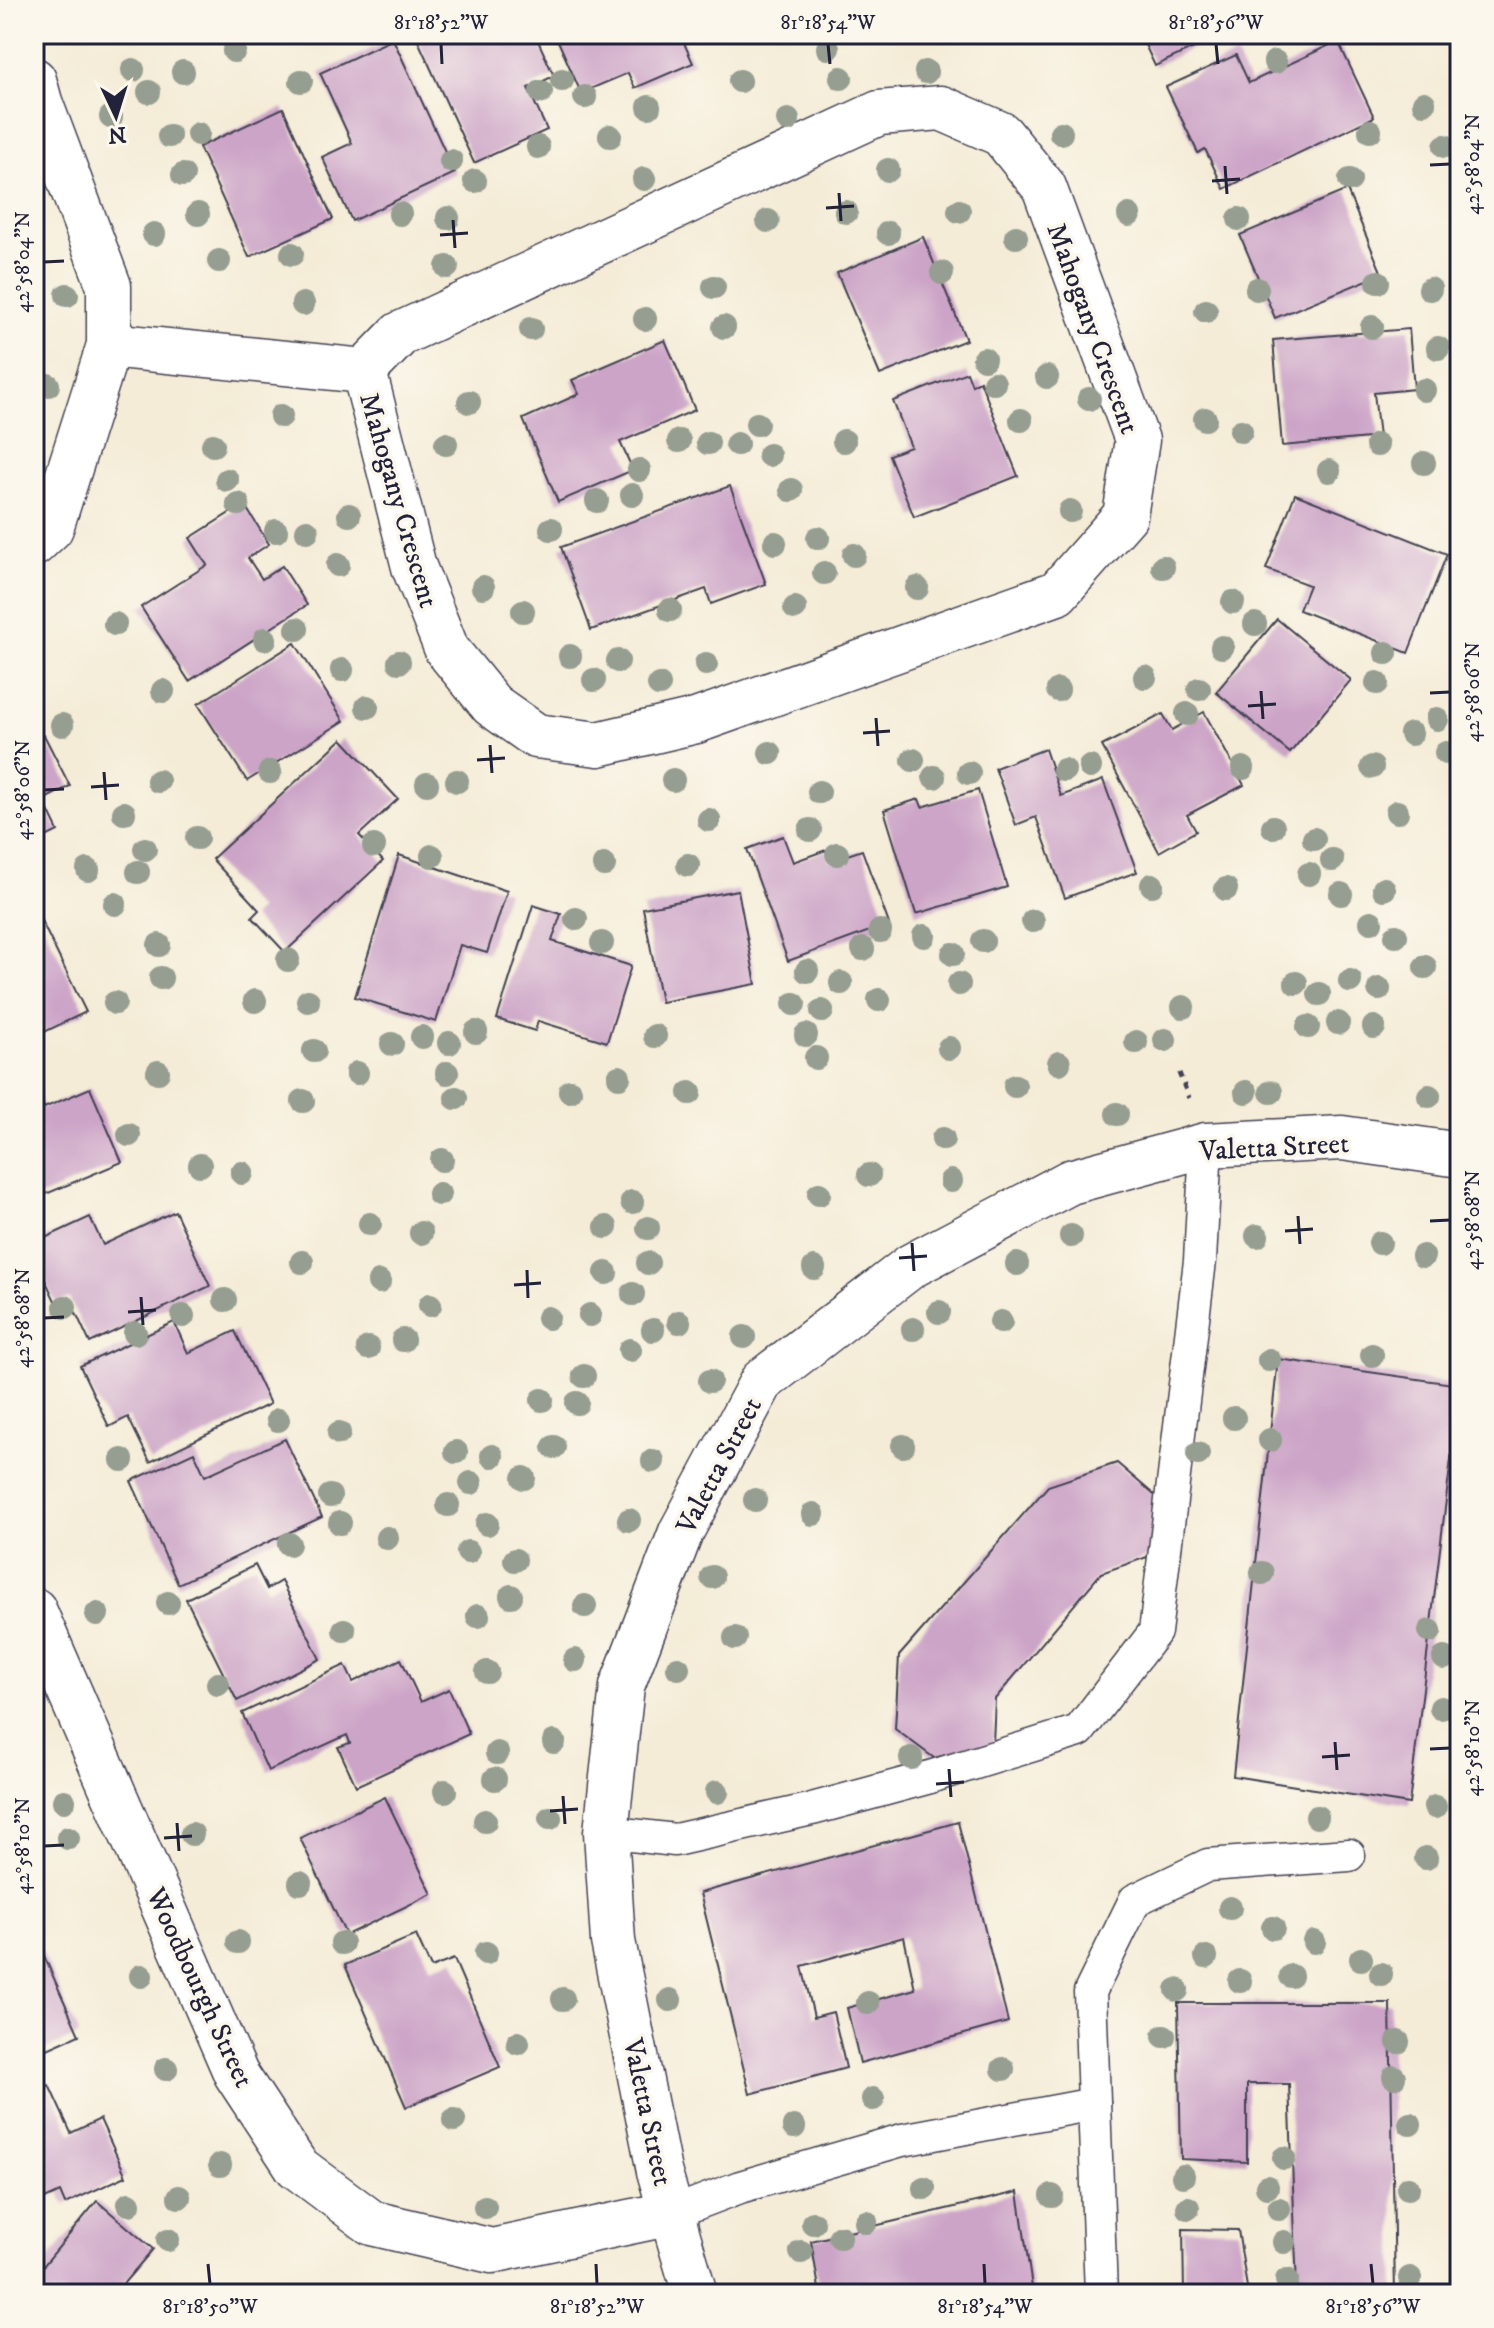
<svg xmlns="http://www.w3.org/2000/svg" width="1494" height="2328" font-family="'IM FELL DW Pica',serif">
<rect width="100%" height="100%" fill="#fbf7ec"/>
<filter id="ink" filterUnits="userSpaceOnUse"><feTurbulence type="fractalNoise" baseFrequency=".0125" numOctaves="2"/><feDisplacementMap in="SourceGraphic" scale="16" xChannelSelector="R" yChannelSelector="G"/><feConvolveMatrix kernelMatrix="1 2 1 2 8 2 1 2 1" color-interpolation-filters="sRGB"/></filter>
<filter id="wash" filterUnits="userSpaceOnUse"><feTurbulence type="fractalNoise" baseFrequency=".006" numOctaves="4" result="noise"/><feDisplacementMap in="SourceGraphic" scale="32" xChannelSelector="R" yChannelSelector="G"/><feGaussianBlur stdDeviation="1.8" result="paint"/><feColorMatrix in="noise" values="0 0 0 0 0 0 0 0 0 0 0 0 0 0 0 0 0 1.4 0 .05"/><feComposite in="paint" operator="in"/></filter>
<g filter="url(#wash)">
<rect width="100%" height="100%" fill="#f4ecd7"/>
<g id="blocks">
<g fill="#cca4c7">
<path d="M415,34H535L554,76L528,88L547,130L474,163Z"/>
<path d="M555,34H680L693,63L635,88L628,73L581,93Z"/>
<path d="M1140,34H1213L1215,38L1155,66Z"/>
<path d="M393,39L455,173L352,221L322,157L352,143L320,73Z"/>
<path d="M1338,41L1374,117L1224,189L1205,149L1198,153L1166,87L1236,55L1249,83Z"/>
<path d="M283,108L333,219L249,257L199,147Z"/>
<path d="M1347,190L1382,274L1275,318L1240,235Z"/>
<path d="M923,237L966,340L880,375L837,273Z"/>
<path d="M1409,329L1414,389L1374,393L1379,437L1282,446L1273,340Z"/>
<path d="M665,340L695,410L620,442L633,470L558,502L523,419L579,394L572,380Z"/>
<path d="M967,372L972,385L980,381L1018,476L914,517L889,455L911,447L893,401Z"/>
<path d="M730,486L766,584L711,604L706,589L591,630L561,547Z"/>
<path d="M1295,494L1447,554L1408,653L1299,610L1309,585L1266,569Z"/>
<path d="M244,504L269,544L248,558L262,579L282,566L307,605L189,681L141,607L207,565L190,538Z"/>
<path d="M1277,619L1351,680L1290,753L1216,692Z"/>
<path d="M295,643L344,721L247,781L198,704Z"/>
<path d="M1204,712L1244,785L1187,815L1196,831L1159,852L1102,746L1163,714L1172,730Z"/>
<path d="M44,735L70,786L43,800L58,831L34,843V740Z"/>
<path d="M342,739L398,799L359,835L383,861L285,952L252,917L259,910L212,859Z"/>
<path d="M1045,749L1061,796L1103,780L1137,872L1065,898L1036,817L1016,825L995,768Z"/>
<path d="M978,790L1007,887L916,914L884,810L919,799L922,807Z"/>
<path d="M783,836L793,862L826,850L830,861L862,850L889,924L788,961L747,849Z"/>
<path d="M399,855L507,891L487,953L460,945L436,1022L355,997Z"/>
<path d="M738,890L756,984L661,1002L643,908Z"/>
<path d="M533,905L561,914L552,941L631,966L607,1042L538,1021L535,1031L497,1019Z"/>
<path d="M34,906L86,1012L34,1037Z"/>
<path d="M34,1085L44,1108L90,1088L122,1162L34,1199Z"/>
<path d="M175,1211L210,1286L90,1343L69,1298L56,1303L34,1256V1243L90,1217L103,1245Z"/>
<path d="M174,1322L188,1353L235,1331L270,1404L150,1462L128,1417L109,1427L80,1366Z"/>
<path d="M1278,1359L1460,1385L1409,1804L1233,1776Z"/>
<path d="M285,1439L322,1517L178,1584L131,1481L194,1452L205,1476Z"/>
<path d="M1117,1463L1160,1500L1150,1556L1101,1573L995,1699L993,1743L934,1758L895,1729L899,1656L1048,1486Z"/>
<path d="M255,1565L267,1589L281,1581L320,1659L237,1701L186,1599Z"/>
<path d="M401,1659L421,1702L449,1689L469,1734L356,1786L338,1747L350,1743L347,1735L268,1771L242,1713L345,1665L353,1682Z"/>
<path d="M385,1797L432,1894L346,1935L300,1838Z"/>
<path d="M958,1822L1008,2022L860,2063L847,2008L915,1989L904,1937L802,1966L814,2017L833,2012L846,2068L750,2094L700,1893Z"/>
<path d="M416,1935L431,1968L454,1959L500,2067L406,2107L345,1965Z"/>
<path d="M37,1940L79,2035L34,2055V1942Z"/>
<path d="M1178,2003H1390L1395,2294H1267V2292L1297,2288L1289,2084H1247V2162L1181,2159Z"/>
<path d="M34,2085L37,2091L49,2085L71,2133L100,2119L126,2176L65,2204L60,2192L34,2204Z"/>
<path d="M1018,2192L1033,2294H970L968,2287L932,2294H820L811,2241Z"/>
<path d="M97,2201L153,2249L117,2291L120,2294H34V2277Z"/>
<path d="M1183,2229L1238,2230L1248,2294H1184Z"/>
</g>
</g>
</g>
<g filter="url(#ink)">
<use href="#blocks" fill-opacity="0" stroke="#424052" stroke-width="2"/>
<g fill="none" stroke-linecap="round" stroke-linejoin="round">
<g stroke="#424052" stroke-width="35">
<g id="service">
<path d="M606,1832L675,1840L812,1809L930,1777L1079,1731L1155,1632L1200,1261L1206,1145"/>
<path d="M672,2213L740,2187L902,2140L1094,2104"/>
<path d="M1101,2294L1090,1992L1135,1900L1208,1865L1349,1855"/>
</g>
</g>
<g stroke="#424052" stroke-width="47">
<g id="minor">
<path d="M34,80L40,102L109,286V345L51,528L34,544"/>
<path d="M109,345L364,371L400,334L879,113L941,108L1001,134L1044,187L1137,440L1125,516L1057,593L696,721L598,744L536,736L492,705L447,650L414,567L364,371"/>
<path d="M34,1610L236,2074L297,2167L372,2223L492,2251L672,2213"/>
</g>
</g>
<g stroke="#424052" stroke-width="47">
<path id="tertiary" d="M695,2294L659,2171L613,1941L606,1832L622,1686L681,1532L762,1381L911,1266L1070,1182L1206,1145L1342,1138L1460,1155"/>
</g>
<path stroke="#424052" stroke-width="5" stroke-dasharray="6 6" stroke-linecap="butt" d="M1179,1073L1189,1098"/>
<use href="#service" stroke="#fff" stroke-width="32"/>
<use href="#minor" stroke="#fff" stroke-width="44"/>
<use href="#tertiary" stroke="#fff" stroke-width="44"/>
</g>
<g fill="#959e90">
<circle cx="828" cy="48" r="12"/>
<circle cx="234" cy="51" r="12"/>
<circle cx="1275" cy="62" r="12"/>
<circle cx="133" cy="70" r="12"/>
<circle cx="183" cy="72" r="12"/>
<circle cx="926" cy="72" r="12"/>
<circle cx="841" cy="78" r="12"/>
<circle cx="562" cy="80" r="12"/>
<circle cx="301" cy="81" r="12"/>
<circle cx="740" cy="81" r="12"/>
<circle cx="149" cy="92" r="12"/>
<circle cx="541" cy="92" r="12"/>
<circle cx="585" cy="97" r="12"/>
<circle cx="1424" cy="103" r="12"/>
<circle cx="649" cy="107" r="12"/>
<circle cx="111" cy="117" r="12"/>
<circle cx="788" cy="120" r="12"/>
<circle cx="1370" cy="131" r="12"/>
<circle cx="1061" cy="133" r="12"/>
<circle cx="198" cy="134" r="12"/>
<circle cx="169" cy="136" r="12"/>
<circle cx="610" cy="136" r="12"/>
<circle cx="1445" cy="146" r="12"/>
<circle cx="538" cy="147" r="12"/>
<circle cx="451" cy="161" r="12"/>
<circle cx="888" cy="170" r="12"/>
<circle cx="183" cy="175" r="12"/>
<circle cx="644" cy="179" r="12"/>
<circle cx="1350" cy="180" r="12"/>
<circle cx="475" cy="181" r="12"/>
<circle cx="959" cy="211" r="12"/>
<circle cx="846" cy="212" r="12"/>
<circle cx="198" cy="214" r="12"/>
<circle cx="400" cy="214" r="12"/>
<circle cx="1129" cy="215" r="12"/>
<circle cx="448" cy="218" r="12"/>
<circle cx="1239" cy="219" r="12"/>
<circle cx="768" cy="221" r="12"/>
<circle cx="888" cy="233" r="12"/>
<circle cx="154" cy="234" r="12"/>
<circle cx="1016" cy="237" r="12"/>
<circle cx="292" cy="254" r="12"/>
<circle cx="219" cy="261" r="12"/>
<circle cx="447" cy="267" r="12"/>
<circle cx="942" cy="273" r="12"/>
<circle cx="1378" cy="282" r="12"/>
<circle cx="714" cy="287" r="12"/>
<circle cx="1257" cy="289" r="12"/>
<circle cx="1430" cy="289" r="12"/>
<circle cx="67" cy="295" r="12"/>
<circle cx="303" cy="304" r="12"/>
<circle cx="1206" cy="311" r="12"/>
<circle cx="645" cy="319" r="12"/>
<circle cx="724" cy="327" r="12"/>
<circle cx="1372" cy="327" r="12"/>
<circle cx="531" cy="329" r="12"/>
<circle cx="1438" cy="348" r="12"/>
<circle cx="984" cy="359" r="12"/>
<circle cx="1047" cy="377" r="12"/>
<circle cx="994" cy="383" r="12"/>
<circle cx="48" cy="385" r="12"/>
<circle cx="1424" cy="390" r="12"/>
<circle cx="1089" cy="399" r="12"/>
<circle cx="469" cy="402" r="12"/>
<circle cx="281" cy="416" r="12"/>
<circle cx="1205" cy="419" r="12"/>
<circle cx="1021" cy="420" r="12"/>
<circle cx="757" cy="424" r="12"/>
<circle cx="1241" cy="431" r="12"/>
<circle cx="679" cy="441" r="12"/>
<circle cx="844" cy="441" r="12"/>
<circle cx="708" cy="443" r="12"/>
<circle cx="446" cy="444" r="12"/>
<circle cx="737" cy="444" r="12"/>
<circle cx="213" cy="445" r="12"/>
<circle cx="1377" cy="445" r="12"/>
<circle cx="769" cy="455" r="12"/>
<circle cx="1424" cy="463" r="12"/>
<circle cx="639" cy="470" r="12"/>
<circle cx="1329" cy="471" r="12"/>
<circle cx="227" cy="480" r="12"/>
<circle cx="791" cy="490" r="12"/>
<circle cx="632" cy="495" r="12"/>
<circle cx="597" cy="501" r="12"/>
<circle cx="238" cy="504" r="12"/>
<circle cx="1070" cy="511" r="12"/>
<circle cx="349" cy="515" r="12"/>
<circle cx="551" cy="529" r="12"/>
<circle cx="276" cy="531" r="12"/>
<circle cx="307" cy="531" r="12"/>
<circle cx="818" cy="538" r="12"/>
<circle cx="775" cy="543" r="12"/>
<circle cx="854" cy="555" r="12"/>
<circle cx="338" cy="565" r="12"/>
<circle cx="1163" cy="567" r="12"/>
<circle cx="824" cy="573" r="12"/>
<circle cx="483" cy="587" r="12"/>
<circle cx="917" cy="588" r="12"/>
<circle cx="1233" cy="602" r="12"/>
<circle cx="795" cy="608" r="12"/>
<circle cx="670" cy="610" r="12"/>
<circle cx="523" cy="611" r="12"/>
<circle cx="115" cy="624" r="12"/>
<circle cx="1255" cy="624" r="12"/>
<circle cx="297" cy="629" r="12"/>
<circle cx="265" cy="639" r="12"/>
<circle cx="1222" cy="647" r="12"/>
<circle cx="1386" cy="653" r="12"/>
<circle cx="570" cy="656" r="12"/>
<circle cx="618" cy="661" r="12"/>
<circle cx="399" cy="662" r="12"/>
<circle cx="706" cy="664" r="12"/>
<circle cx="342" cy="670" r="12"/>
<circle cx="1145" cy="677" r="12"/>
<circle cx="594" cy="680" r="12"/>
<circle cx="1377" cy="683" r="12"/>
<circle cx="659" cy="685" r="12"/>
<circle cx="1199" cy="689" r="12"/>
<circle cx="1058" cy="690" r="12"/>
<circle cx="163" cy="691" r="12"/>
<circle cx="367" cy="707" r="12"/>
<circle cx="1187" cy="714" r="12"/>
<circle cx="1437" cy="719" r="12"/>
<circle cx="62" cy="725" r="12"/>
<circle cx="1411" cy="734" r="12"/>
<circle cx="770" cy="753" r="12"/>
<circle cx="1446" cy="753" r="12"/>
<circle cx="913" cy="760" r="12"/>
<circle cx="1090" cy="767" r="12"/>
<circle cx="1372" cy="767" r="12"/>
<circle cx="1243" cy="768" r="12"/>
<circle cx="1064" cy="770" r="12"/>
<circle cx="270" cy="772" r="12"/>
<circle cx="969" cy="773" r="12"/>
<circle cx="934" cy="777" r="12"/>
<circle cx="673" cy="780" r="12"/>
<circle cx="158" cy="781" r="12"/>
<circle cx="457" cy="781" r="12"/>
<circle cx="427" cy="784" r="12"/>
<circle cx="819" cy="792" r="12"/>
<circle cx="1397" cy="812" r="12"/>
<circle cx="124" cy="813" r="12"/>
<circle cx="709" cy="820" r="12"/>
<circle cx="1273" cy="827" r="12"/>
<circle cx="810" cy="830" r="12"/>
<circle cx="197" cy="838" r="12"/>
<circle cx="1314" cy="839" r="12"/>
<circle cx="374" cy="846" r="12"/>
<circle cx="145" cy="849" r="12"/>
<circle cx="837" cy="854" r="12"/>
<circle cx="432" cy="856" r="12"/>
<circle cx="1332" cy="860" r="12"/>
<circle cx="604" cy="865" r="12"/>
<circle cx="688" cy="865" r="12"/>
<circle cx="88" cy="870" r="12"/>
<circle cx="138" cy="872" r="12"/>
<circle cx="1309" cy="874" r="12"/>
<circle cx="1152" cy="885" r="12"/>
<circle cx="1226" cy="889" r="12"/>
<circle cx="1384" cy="889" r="12"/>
<circle cx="1341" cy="894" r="12"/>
<circle cx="115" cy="904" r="12"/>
<circle cx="576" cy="919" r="12"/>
<circle cx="1033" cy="921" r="12"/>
<circle cx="1371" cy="922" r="12"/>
<circle cx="880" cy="931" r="12"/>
<circle cx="924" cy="936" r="12"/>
<circle cx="1396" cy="936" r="12"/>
<circle cx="983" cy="941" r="12"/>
<circle cx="602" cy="943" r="12"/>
<circle cx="159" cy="945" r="12"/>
<circle cx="863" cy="949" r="12"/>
<circle cx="953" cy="954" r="12"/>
<circle cx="288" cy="960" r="12"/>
<circle cx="1425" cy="967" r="12"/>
<circle cx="807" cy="971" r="12"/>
<circle cx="161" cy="978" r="12"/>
<circle cx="1350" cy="981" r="12"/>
<circle cx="841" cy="983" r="12"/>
<circle cx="1296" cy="983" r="12"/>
<circle cx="959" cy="984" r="12"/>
<circle cx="1379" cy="989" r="12"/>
<circle cx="1319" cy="994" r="12"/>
<circle cx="879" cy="1000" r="12"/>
<circle cx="255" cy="1001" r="12"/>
<circle cx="308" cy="1001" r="12"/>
<circle cx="115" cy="1003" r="12"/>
<circle cx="794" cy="1004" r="12"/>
<circle cx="1183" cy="1007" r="12"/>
<circle cx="822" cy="1011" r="12"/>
<circle cx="1338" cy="1023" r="12"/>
<circle cx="1308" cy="1027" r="12"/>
<circle cx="1374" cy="1027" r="12"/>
<circle cx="476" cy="1032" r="12"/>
<circle cx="806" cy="1035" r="12"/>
<circle cx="655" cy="1036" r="12"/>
<circle cx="422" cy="1037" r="12"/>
<circle cx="1165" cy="1040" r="12"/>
<circle cx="1136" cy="1042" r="12"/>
<circle cx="449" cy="1043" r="12"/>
<circle cx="392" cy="1044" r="12"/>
<circle cx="949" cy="1048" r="12"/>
<circle cx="314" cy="1051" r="12"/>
<circle cx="816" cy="1058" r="12"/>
<circle cx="1059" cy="1063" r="12"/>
<circle cx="158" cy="1072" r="12"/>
<circle cx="357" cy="1073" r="12"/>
<circle cx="447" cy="1073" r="12"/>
<circle cx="619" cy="1077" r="12"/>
<circle cx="1015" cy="1086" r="12"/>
<circle cx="570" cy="1091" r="12"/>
<circle cx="1246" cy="1092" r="12"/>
<circle cx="1271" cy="1092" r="12"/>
<circle cx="690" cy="1093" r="12"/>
<circle cx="1429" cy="1096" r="12"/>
<circle cx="456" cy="1098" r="12"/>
<circle cx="303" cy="1101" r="12"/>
<circle cx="1117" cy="1114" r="12"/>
<circle cx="129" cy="1135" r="12"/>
<circle cx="943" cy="1139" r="12"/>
<circle cx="442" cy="1160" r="12"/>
<circle cx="200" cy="1165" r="12"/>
<circle cx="242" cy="1173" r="12"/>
<circle cx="869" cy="1175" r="12"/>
<circle cx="951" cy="1181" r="12"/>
<circle cx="439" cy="1194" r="12"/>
<circle cx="819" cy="1194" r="12"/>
<circle cx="632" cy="1202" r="12"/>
<circle cx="370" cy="1224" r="12"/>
<circle cx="606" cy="1227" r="12"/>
<circle cx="648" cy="1228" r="12"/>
<circle cx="421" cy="1233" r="12"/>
<circle cx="1071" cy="1236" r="12"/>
<circle cx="1257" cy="1236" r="12"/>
<circle cx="1380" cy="1243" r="12"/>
<circle cx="1423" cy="1256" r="12"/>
<circle cx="302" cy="1262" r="12"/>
<circle cx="648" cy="1263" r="12"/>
<circle cx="1017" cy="1264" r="12"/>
<circle cx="814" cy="1268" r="12"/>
<circle cx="606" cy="1273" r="12"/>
<circle cx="379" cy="1282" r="12"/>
<circle cx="633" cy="1294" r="12"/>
<circle cx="225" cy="1300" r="12"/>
<circle cx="430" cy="1305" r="12"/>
<circle cx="65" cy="1307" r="12"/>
<circle cx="939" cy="1312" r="12"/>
<circle cx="590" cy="1315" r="12"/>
<circle cx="183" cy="1316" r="12"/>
<circle cx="548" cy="1318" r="12"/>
<circle cx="679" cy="1322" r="12"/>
<circle cx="1001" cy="1322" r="12"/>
<circle cx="913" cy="1329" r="12"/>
<circle cx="653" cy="1330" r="12"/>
<circle cx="135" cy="1333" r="12"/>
<circle cx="744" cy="1337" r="12"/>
<circle cx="403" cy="1340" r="12"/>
<circle cx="368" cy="1348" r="12"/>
<circle cx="630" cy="1350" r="12"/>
<circle cx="1372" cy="1355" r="12"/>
<circle cx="1269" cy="1360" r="12"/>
<circle cx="584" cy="1376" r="12"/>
<circle cx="710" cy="1381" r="12"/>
<circle cx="542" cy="1400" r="12"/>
<circle cx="577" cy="1403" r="12"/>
<circle cx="1234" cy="1418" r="12"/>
<circle cx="278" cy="1420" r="12"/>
<circle cx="339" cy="1433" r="12"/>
<circle cx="1270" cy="1440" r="12"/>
<circle cx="903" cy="1446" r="12"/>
<circle cx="554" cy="1447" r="12"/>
<circle cx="456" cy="1452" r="12"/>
<circle cx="1198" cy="1454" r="12"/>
<circle cx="492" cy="1456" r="12"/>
<circle cx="122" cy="1460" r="12"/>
<circle cx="653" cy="1461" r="12"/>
<circle cx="524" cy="1478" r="12"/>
<circle cx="471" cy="1483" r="12"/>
<circle cx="330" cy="1496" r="12"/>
<circle cx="755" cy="1500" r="12"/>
<circle cx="448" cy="1505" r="12"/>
<circle cx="813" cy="1514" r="12"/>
<circle cx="629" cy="1520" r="12"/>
<circle cx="340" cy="1523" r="12"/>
<circle cx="487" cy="1524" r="12"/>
<circle cx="387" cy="1538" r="12"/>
<circle cx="289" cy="1544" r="12"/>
<circle cx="468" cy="1552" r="12"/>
<circle cx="515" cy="1560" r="12"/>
<circle cx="1262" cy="1573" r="12"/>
<circle cx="712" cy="1577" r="12"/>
<circle cx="511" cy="1596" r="12"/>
<circle cx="168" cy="1603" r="12"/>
<circle cx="585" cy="1606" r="12"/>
<circle cx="97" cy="1614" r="12"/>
<circle cx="478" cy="1616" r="12"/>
<circle cx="344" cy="1630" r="12"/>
<circle cx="1430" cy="1631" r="12"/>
<circle cx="735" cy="1638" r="12"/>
<circle cx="1444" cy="1658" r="12"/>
<circle cx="575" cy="1660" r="12"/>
<circle cx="678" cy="1668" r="12"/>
<circle cx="487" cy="1672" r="12"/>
<circle cx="218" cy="1684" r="12"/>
<circle cx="1441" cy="1708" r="12"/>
<circle cx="554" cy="1742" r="12"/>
<circle cx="497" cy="1753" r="12"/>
<circle cx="911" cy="1758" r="12"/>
<circle cx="495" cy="1779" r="12"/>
<circle cx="445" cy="1791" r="12"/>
<circle cx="717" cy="1792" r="12"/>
<circle cx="64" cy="1801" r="12"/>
<circle cx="1435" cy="1807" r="12"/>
<circle cx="1317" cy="1817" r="12"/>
<circle cx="550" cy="1818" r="12"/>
<circle cx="485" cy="1821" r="12"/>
<circle cx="192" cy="1834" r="12"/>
<circle cx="68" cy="1838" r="12"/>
<circle cx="1426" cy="1858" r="12"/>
<circle cx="300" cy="1883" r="12"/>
<circle cx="1230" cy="1908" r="12"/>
<circle cx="1273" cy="1928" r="12"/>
<circle cx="238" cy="1942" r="12"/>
<circle cx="1314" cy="1942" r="12"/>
<circle cx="342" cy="1943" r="12"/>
<circle cx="486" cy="1953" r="12"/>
<circle cx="1206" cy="1957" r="12"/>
<circle cx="1361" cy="1959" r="12"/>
<circle cx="1381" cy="1974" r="12"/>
<circle cx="141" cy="1976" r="12"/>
<circle cx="1291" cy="1976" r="12"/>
<circle cx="1240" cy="1981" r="12"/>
<circle cx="1177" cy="1990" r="12"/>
<circle cx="563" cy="1999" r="12"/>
<circle cx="670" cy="2000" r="12"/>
<circle cx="868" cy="2003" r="12"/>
<circle cx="1164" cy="2036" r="12"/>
<circle cx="1398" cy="2042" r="12"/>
<circle cx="518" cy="2043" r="12"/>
<circle cx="166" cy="2069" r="12"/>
<circle cx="1003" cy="2069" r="12"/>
<circle cx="1394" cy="2077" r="12"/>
<circle cx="873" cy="2099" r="12"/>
<circle cx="454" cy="2120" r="12"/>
<circle cx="1410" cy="2124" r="12"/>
<circle cx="794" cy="2127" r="12"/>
<circle cx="1284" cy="2158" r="12"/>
<circle cx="220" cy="2165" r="12"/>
<circle cx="1183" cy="2176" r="12"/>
<circle cx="1267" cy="2187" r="12"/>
<circle cx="924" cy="2188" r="12"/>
<circle cx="1408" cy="2188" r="12"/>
<circle cx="1052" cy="2196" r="12"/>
<circle cx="179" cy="2197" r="12"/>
<circle cx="129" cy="2204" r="12"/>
<circle cx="485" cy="2207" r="12"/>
<circle cx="1188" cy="2208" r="12"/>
<circle cx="1279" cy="2209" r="12"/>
<circle cx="866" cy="2222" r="12"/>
<circle cx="813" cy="2223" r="12"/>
<circle cx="840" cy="2237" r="12"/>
<circle cx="168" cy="2240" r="12"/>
<circle cx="1284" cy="2242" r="12"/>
<circle cx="801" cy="2252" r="12"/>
<circle cx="1410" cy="2278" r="12"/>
<circle cx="1287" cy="2280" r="12"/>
</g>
</g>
<path fill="none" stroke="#22223b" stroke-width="3" d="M441,44L442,64M828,44L830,64M1216,44L1218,64M1430,165L1450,164M1225,166L1227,194M1212,181L1240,179M839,193L841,221M826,208L854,206M453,220L455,248M440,235L468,233M44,262L64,261M1261,691L1263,719M1430,693L1450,692M1248,706L1276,704M876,718L878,746M863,733L890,731M490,745L492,773M477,760L505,758M104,772L106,800M91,787L119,785M44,790L64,789M1298,1216L1300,1244M1430,1221L1450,1220M1285,1231L1313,1229M912,1243L914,1271M899,1258L927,1256M527,1270L528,1298M514,1285L541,1283M141,1297L143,1325M128,1312L156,1310M44,1318L64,1317M1335,1742L1337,1770M1430,1749L1450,1748M1322,1757L1350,1755M949,1769L951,1797M936,1784L964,1782M563,1796L565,1824M550,1811L578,1809M177,1823L179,1851M164,1838L192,1836M44,1846L64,1845M208,2264L210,2284M596,2264L597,2284M984,2264L985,2284M1371,2264L1373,2284"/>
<g text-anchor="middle" stroke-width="7" stroke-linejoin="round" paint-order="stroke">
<g font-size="28" fill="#22223b" stroke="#fbf7ec">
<text transform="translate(1094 328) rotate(70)" y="10">Mahogany Crescent</text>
<text transform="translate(400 500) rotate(74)" y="10">Mahogany Crescent</text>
<text transform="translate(1274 1146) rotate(-3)" y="10">Valetta Street</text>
<text transform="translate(718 1465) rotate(-62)" y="10">Valetta Street</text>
<text transform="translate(201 1987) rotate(65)" y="10">Woodbourgh Street</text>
<text transform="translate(649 2112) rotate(78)" y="10">Valetta Street</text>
</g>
</g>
<rect width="1494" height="2328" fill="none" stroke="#fbf7ec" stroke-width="88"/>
<g transform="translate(116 116) rotate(176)" stroke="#fbf7ec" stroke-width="6" paint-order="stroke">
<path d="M0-6L14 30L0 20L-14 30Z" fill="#22223b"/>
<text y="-12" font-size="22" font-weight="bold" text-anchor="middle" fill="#22223b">N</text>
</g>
<rect x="44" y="44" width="1406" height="2240" fill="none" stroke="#22223b" stroke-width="3"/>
<g font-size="20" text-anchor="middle" fill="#22223b">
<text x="441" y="29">81°18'52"W</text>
<text x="828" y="29">81°18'54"W</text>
<text x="1216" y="29">81°18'56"W</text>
<text transform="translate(1472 164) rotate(-90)" y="7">42°58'04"N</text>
<text transform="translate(22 262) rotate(-90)" y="7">42°58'04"N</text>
<text transform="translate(1472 692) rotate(-90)" y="7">42°58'06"N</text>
<text transform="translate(22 790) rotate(-90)" y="7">42°58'06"N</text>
<text transform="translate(1472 1220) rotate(-90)" y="7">42°58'08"N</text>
<text transform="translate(22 1318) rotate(-90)" y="7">42°58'08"N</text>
<text transform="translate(1472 1748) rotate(-90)" y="7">42°58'10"N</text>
<text transform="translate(22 1846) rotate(-90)" y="7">42°58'10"N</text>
<text x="210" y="2313">81°18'50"W</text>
<text x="597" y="2313">81°18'52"W</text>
<text x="985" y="2313">81°18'54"W</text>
<text x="1373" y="2313">81°18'56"W</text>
</g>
</svg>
